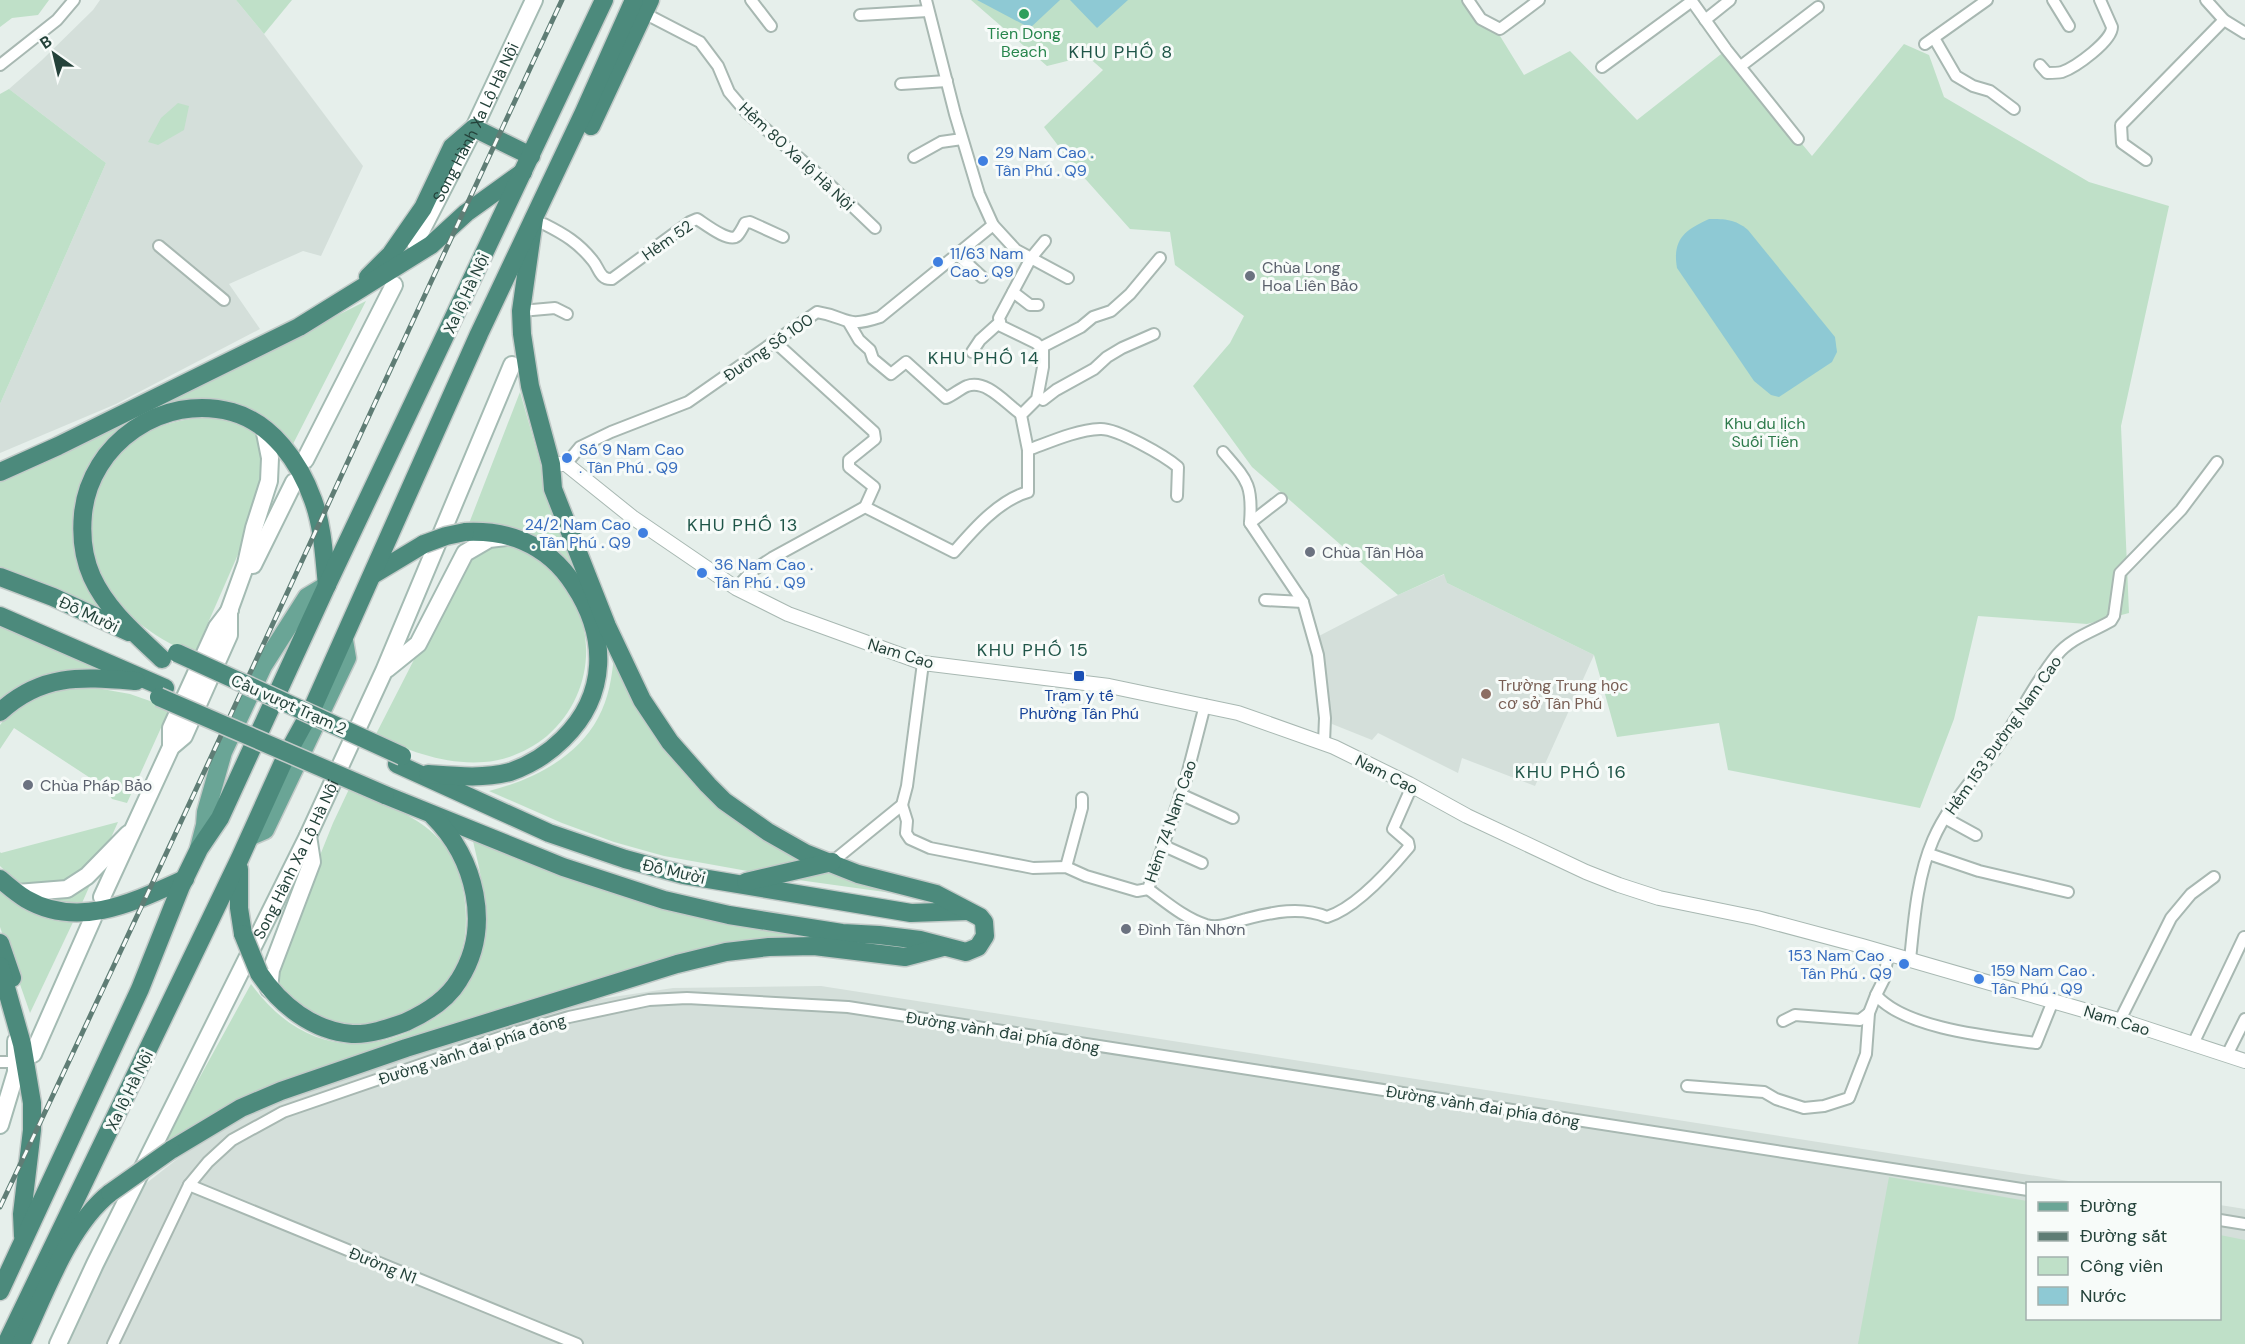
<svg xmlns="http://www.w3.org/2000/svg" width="2245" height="1344" font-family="'DM Sans',sans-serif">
<rect width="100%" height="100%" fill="#e6efeb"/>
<g fill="#d4dfda">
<path d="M100,0H236L264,34L363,166L321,256L303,251L229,284L260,329L116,404L0,453V404L106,163L9,89L42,60L93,10Z"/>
<path d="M1445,574L1447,583L1594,655L1535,786L1462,758L1458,773L1378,733L1372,740L1332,724L1319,636L1398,595Z"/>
<path d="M821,986L2081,1183L2028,1184V1318H2220V1205L2245,1209V1344H67L139,1189L223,1123L327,1081L593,1000L673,988Z"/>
</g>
<g fill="#bfe0c8">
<path d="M0,0H49L38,15L12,18L0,27Z"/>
<path d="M236,0H292L264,34Z"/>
<path d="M971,0H1467L1479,23L1500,36L1524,75L1570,51L1637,120L1725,51L1812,156L1904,44L1929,55L1944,97L2089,182L2169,206L2121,426L2129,613L2087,624L1978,616L1954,719L1920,808L1728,770L1719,723L1617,737L1594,655L1447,583L1444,574L1398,595L1252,467L1193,386L1230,343L1244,316L1175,265L1170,232L1130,229L1072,164L1044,127L1103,70L1087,56L1047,66Z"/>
<path d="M9,89L106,163L0,404V94Z"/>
<path d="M178,103L189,106L184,130L158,145L148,142L161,118Z"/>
<path d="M366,301L293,444L275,426L263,419L148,415L78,497L107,617L0,570V479L264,352Z"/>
<path d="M520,392L544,476L585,583L573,568L468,526Z"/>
<path d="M209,417L235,422L257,434L266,474L250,527L194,655C159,640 127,619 105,586C94,569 92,549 91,529C91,522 90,513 91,506C92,499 97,492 99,485C121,436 158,421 209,417Z"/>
<path d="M505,543C518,548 531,552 542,561C599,606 601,689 547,736C530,750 506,761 484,762C445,765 410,751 375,736L469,552Z"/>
<path d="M0,626L110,674L0,705Z"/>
<path d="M614,655L681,761L812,862L753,872L664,856L614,842L562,823L489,791C530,781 577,758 598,718C609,698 612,677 614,655Z"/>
<path d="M91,687L130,694L170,708L127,803L112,799L104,787L14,728L0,749V725C22,696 57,688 91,687Z"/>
<path d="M350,787C378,801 424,818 443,844C456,861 463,882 465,903C471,958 448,998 396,1017C379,1024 361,1026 342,1023C314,1018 292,1001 273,981L274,970L333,823Z"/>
<path d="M118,822L82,903C46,905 25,890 0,866V852L1,853Z"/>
<path d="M475,838L826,938L741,942L682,954L625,970L288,1079L162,1146L251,984C293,1042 353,1061 419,1027C435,1019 451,1009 461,993C464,987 484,902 483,895C482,877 477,859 473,841Z"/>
<path d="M829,869L928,898L784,878Z"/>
<path d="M0,888L74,920L30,1013L0,927Z"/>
<path d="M1889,1177L2027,1201L2028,1318H2220V1235L2245,1240V1344H1858Z"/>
</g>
<g fill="#8ec9d4">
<path d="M977,0H1060L1030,28Z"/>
<path d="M1070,0H1128L1097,28Z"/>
<path d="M1709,219C1725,219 1735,219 1748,230L1835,337L1837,352L1832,362L1779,397L1771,395L1754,381L1677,268C1672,239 1685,230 1709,219Z"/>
</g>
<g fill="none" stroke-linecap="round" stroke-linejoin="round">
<g stroke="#a8b8b2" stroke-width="14">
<g id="minor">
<path d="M751,0L771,26"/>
<path d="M1468,0L1481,19L1500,29L1539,0"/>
<path d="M1691,0L1726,49L1798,139"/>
<path d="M2053,0L2069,26"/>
<path d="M2206,0L2224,20L2245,33"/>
<path d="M644,13L700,42L718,66L729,92L746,112L828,183L875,228"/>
<path d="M860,15L928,11"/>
<path d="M1705,20L1730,0"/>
<path d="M1934,38L1956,76L1973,86L1990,91L2014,109"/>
<path d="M1925,44L1987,0"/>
<path d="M0,65L57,20L74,0"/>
<path d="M2040,65L2047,73C2052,73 2057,73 2062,72C2076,67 2112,41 2112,27L2100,0"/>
<path d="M1741,66L1818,7"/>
<path d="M1602,67L1692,1"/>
<path d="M901,84L947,81"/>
<path d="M914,157L941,142L962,139"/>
<path d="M2146,160L2122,143L2121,125L2224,20"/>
<path d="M544,224C564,234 579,243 593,261C599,268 600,280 612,279L690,222L697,219C705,224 729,243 737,236C740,233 743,227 745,223L750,222L783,237"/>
<path d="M1045,241L1031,258L1068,278"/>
<path d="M159,246L224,300"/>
<path d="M957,254L982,277"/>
<path d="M1013,292L1030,305H1038"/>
<path d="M521,311L555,308L567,314"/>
<path d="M849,323L859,340L870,350L873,359L891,374L906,362L946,398C953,395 960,389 967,386C987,379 1006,404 1021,414"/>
<path d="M775,342L874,432L875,439L849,460V467L874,487L865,507"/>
<path d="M1040,348L1081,327L1093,317L1111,311L1130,294L1160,258"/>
<path d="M972,352L980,340L1000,322"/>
<path d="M1043,400L1056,390L1094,369L1107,357L1122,348L1154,334"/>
<path d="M1028,450C1050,442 1076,430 1100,429C1117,428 1165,456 1178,467L1177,496"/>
<path d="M1223,452C1247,480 1253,484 1250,523"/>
<path d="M566,464L580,447L611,432L688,402L817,312C849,317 844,329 880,317L993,225"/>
<path d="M1281,499L1250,523L1303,602L1318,655L1325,718L1324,743"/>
<path d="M736,588L752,571L772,558L865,507L954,552C973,530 999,500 1028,492V450L1021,415L1037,399L1043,367V350L1036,343L1001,326L999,318L1031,258L1016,250L993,225L979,194L955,114L926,0"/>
<path d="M1265,600L1303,602"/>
<path d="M1180,794L1233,818"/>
<path d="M902,805L907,821L906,833L910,839L930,848L1033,868L1066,867L1086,876L1137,891L1148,889L1186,779L1205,705"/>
<path d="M1945,818L1976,835"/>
<path d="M1162,845L1202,863"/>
<path d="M1929,854L1979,871L2068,892"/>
<path d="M832,862L902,805L907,786L923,663"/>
<path d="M1066,867L1082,808V798"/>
<path d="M1148,889C1166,902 1184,918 1206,925C1220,929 1233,922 1246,919C1273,912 1301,906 1327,917C1356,908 1389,871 1409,847L1408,842L1393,829L1412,786"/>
<path d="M1888,954L1884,979L1876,995C1905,1029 1992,1037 2036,1043L2053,1001"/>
<path d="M1910,960C1914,921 1917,877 1933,840C1949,803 1977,776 2000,743C2020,715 2035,682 2057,655C2071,638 2092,632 2111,621L2114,616L2120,573L2181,510L2217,462"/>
<path d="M2120,1020L2171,918L2191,894L2214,877"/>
<path d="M1783,1021L1795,1015L1860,1020L1869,1013"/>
<path d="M2193,1044L2244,937"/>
<path d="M2227,1055L2245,1019"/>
<path d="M0,1062H16"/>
<path d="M1687,1086L1764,1092L1776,1099L1804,1108L1824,1106L1849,1098L1866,1054L1869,1013L1876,995"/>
<path d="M189,1185L577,1344"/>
<path d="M2220,1220L2245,1224"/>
<path d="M113,1344L189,1185L208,1162L232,1140L283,1112L510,1034L569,1017L649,1000L687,998L848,1007L2028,1190"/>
</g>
</g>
<g stroke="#a8b8b2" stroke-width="16">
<path id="tertiary" d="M551,464H566L632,517L736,588L788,614L923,663L1109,686L1238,713L1334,747L1409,784L1467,816L1586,872L1619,885L1659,898L1757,918L1862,946L2132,1024L2245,1061"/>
</g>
<g stroke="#a4bbb3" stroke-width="20">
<g id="secondary">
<path id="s1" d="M415,243L474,128L534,0"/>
<path d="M305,460L394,285"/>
<path d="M253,565L294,482"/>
<path d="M387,669L418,644L465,553L489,539L506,537"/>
<path d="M171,747V728L217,627L230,610"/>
<path d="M17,893L67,889L87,876L128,834"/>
<path d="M102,897L171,747L184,736L229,635V611L246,564L254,528L269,481L270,458L264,428"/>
<path d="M269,989L271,970L312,862L308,836"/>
<path d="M33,1054L93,918"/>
<path d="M0,1125L16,1072V1041"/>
<path id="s2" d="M58,1344L95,1264L308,836L384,671L512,365"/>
</g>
</g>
<g stroke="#c2cac8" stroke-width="21">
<g id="primary">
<path d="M251,836L265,830L347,658L344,640"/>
<path d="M199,848L205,825L206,812L223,752L263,666L307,597L327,585"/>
</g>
</g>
<g stroke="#c2cac8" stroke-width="21">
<g id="trunk">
<path d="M591,126L650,0"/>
<path d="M368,277L391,254L423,208L452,147L474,128L531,156"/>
<path d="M0,472L58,446L299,327L431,245L466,213L523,172"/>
<path d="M374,574L424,544"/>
<path d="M0,577L53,597L129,632"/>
<path d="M0,616L165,688"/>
<path d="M162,659C136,634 107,610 92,577C83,557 81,535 83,514C90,443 163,393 232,412C272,423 300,463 313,500C323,527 324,557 327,585"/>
<path d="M0,712C42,673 82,677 136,681"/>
<path d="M397,764L549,833L625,859L684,875L911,913L967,911"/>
<path d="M428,774C455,776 483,779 510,772C530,765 548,754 563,739C608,695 608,636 574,585C562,566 544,550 523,541C504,533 486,531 465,532"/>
<path d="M385,795L563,867L664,900L729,915L842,933L879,935L920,940L966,952L978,947L985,936L984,922L980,917L936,894L858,874L805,853L768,832L724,801L708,785L670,742L642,700L607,626L553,489L551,464L530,386L522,334L521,311L534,219"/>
<path d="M239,869V908L243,934"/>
<path d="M0,879C8,886 16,893 26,899C79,930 136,901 185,879"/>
<path d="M746,882L832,862"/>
<path d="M0,943L12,978"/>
<path d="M0,966L22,1044L32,1103V1130L22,1214L23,1236"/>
<path d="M259,973C280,1005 313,1031 352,1034C370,1035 389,1028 406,1022C426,1013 447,1000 459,980C493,927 475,858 433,816"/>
<path d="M171,1150L241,1108L281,1091L406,1048L677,964L726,952L769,947L814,946L905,957L943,947"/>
<path d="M0,1291L140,989L181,886L199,849L220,818L327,585L604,0"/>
<path d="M6,1344L240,858L286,756L313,707L479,334L584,112L634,0"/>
<path d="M21,1344C44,1296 68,1226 110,1193"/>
</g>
</g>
<use href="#minor" stroke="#fff" stroke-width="10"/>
<use href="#tertiary" stroke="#fff" stroke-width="14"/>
<use href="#secondary" stroke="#fff" stroke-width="16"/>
<use href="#primary" stroke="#6aa596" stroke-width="18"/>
<use href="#trunk" stroke="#4c8a7c" stroke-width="18"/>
<g stroke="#5f7d75" stroke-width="5">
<path id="rail" d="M0,1207C191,806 374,402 562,0"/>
</g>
<use href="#rail" stroke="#f7fbf9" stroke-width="3" stroke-dasharray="9" stroke-linecap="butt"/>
<g stroke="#c2cac8" stroke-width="21" stroke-linecap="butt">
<g id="trunk-bridge">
<path d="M424,544L446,536L465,532"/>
<path d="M177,653L402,756"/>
<path d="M159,697L385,795"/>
<path d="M243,934L259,973"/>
<path d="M110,1193L171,1150"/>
</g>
</g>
<use href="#trunk-bridge" stroke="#4c8a7c" stroke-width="18"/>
</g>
<circle fill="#2e9e5b" stroke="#f7fbf9" stroke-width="2" cx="1024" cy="14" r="6"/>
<g fill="#3f7fe0" stroke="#f7fbf9" stroke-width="2">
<circle cx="983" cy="161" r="6"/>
<circle cx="938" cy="262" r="6"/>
<circle cx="567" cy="458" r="6"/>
<circle cx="643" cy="533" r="6"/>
<circle cx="702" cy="573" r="6"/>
<circle cx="1904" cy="964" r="6"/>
<circle cx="1979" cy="979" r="6"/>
</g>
<g fill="#6b7280" stroke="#f7fbf9" stroke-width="2">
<circle cx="1250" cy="276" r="6"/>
<circle cx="1310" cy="552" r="6"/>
<circle cx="28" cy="785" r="6"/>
<circle cx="1126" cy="929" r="6"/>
</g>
<rect fill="#1a4fb4" stroke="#f7fbf9" stroke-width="2" x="1073" y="670" width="12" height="12" rx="3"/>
<circle fill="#8d6e63" stroke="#f7fbf9" stroke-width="2" cx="1486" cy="694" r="6"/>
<g text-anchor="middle" stroke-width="6" stroke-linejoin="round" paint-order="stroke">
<g font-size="16" fill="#27864d" stroke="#f7fbf9">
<text x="1024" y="39">Tien Dong<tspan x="1024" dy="18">Beach</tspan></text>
</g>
<g font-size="16" fill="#24423a" stroke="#f7fbf9">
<text dy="6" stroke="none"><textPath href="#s1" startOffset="135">Song Hành Xa Lộ Hà Nội</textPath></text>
<text transform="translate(797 156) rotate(43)" y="6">Hẻm 80 Xa lộ Hà Nội</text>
<text transform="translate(667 240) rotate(-35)" y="6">Hẻm 52</text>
<text transform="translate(466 293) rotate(-65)" y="6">Xa lộ Hà Nội</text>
<text transform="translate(768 347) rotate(-35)" y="6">Đường Số 100</text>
<text transform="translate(89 614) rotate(25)" y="6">Đỗ Mười</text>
<text transform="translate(901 653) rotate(17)" y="6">Nam Cao</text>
<text transform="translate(289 704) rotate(24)" y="6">Cầu vượt Trạm 2</text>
<text transform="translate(2003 735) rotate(-55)" y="6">Hẻm 153 Đường Nam Cao</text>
<text transform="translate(1387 774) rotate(27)" y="6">Nam Cao</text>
<text transform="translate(1170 821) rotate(-71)" y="6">Hẻm 74 Nam Cao</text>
<text dy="6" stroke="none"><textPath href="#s2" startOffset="540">Song Hành Xa Lộ Hà Nội</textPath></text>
<text transform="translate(674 871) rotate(13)" y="6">Đỗ Mười</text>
<text transform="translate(2117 1020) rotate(17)" y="6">Nam Cao</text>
<text transform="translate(1003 1032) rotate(9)" y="6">Đường vành đai phía đông</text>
<text transform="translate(472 1049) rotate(-18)" y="6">Đường vành đai phía đông</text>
<text transform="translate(129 1090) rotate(-64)" y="6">Xa lộ Hà Nội</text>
<text transform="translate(1483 1106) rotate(9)" y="6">Đường vành đai phía đông</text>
<text transform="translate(383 1265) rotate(22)" y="6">Đường N1</text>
</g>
<g font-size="16" fill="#366cbe" stroke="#f7fbf9" text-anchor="start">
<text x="995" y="158">29 Nam Cao .<tspan x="995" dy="18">Tân Phú . Q9</tspan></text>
<text x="950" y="259">11/63 Nam<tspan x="950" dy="18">Cao . Q9</tspan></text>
<text x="579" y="455">Số 9 Nam Cao<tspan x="579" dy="18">. Tân Phú . Q9</tspan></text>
<text x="631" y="530" text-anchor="end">24/2 Nam Cao<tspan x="631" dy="18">. Tân Phú . Q9</tspan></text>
<text x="714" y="570">36 Nam Cao .<tspan x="714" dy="18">Tân Phú . Q9</tspan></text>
<text x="1892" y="961" text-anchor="end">153 Nam Cao .<tspan x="1892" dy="18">Tân Phú . Q9</tspan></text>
<text x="1991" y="976">159 Nam Cao .<tspan x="1991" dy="18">Tân Phú . Q9</tspan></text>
</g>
<g font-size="16" fill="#5b616d" stroke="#f7fbf9" text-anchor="start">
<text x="1262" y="273">Chùa Long<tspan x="1262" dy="18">Hoa Liên Bảo</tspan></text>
<text x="1322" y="558">Chùa Tân Hòa</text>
<text x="40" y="791">Chùa Pháp Bảo</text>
<text x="1138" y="935">Đình Tân Nhơn</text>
</g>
<g font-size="16" fill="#2d7a4b" stroke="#f7fbf9">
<text x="1765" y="429">Khu du lịch<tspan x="1765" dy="18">Suối Tiên</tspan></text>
</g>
<g font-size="16" fill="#785e54" stroke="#f7fbf9" text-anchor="start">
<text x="1498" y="691">Trường Trung học<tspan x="1498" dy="18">cơ sở Tân Phú</tspan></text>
</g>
<g font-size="16" fill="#164399" stroke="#f7fbf9">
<text x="1079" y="701">Trạm y tế<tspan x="1079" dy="18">Phường Tân Phú</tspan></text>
</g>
<g font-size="18" letter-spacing="1.5" fill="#1f5548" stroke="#f7fbf9">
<text x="1121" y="58">KHU PHỐ 8</text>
<text x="984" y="364">KHU PHỐ 14</text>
<text x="743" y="531">KHU PHỐ 13</text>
<text x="1033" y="656">KHU PHỐ 15</text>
<text x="1571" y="778">KHU PHỐ 16</text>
</g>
</g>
<rect x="2026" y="1182" width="195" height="138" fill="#f7fbf9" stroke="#a3b1ad" stroke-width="1.5"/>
<rect x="2038" y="1202" width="30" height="9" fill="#6aa596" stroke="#a3b1ad" stroke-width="1.5"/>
<text x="2080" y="1212" font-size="18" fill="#24423a">Đường</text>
<rect x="2038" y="1232" width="30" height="9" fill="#5f7d75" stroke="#a3b1ad" stroke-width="1.5"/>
<text x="2080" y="1242" font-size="18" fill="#24423a">Đường sắt</text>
<rect x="2038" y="1257" width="30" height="18" fill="#bfe0c8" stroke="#a3b1ad" stroke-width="1.5"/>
<text x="2080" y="1272" font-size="18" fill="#24423a">Công viên</text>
<rect x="2038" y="1287" width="30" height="18" fill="#8ec9d4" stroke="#a3b1ad" stroke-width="1.5"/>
<text x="2080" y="1302" font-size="18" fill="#24423a">Nước</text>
<g transform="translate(54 54) rotate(326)" stroke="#f7fbf9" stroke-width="4.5" paint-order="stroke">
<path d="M0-4.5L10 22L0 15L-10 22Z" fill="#24423a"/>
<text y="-9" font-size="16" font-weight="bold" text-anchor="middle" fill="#24423a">B</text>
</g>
</svg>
